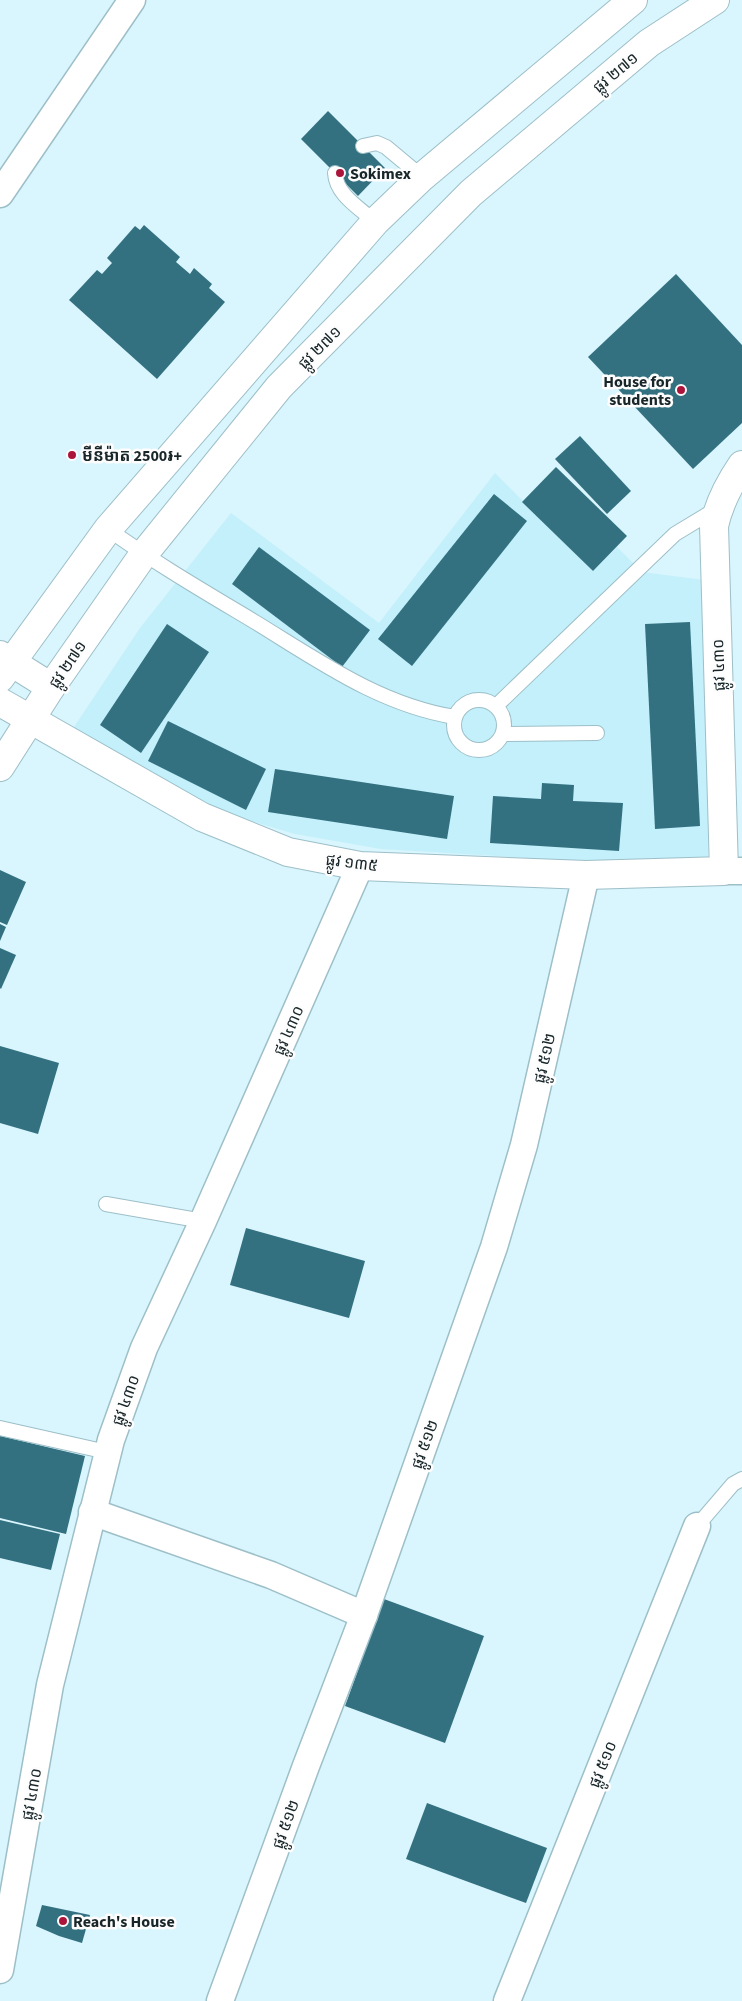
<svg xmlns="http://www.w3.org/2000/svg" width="742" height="2001" font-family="'Source Sans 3','Noto Sans Khmer',sans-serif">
<rect width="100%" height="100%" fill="#d9f5fd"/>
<path fill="#c3f0fb" d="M495,473L593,571L617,547L642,572L704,580L707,698L708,857L579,861L381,849L295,834L216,811L72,730L140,628L231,513L379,623Z"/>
<g fill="#337180">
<path d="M328,111L385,168L358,196L301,139Z"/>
<path d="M144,225L180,257L176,262L190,274L194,268L212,284L209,288L225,302L157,379L69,300L97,270L102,274L112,263L107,258L135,226L140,230Z"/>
<path d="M676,274L742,345V423L693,469L588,357Z"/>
<path d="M580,436L631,491L607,514L555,459Z"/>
<path d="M556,467L627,536L593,571L522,502Z"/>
<path d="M494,494L527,521L412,666L378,639Z"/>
<path d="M259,547L370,630L342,667L232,584Z"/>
<path d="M690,622L700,826L655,829L645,624Z"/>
<path d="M167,624L209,652L141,753L100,725Z"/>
<path d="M168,721L266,769L246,810L148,761Z"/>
<path d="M275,769L454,796L447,839L268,812Z"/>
<path d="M542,783L574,785L573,801L623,803L619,851L490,843L493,796L541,799Z"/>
<path d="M0,870L26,882L7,925L0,922Z"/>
<path d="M0,924L6,927L0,941Z"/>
<path d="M0,948L16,955L1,989L0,988Z"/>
<path d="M0,1046L59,1063L38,1134L0,1123Z"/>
<path d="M246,1228L365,1261L349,1318L230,1285Z"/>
<path d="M0,1436L85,1456L66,1534L0,1518Z"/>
<path d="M0,1520L60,1534L51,1570L0,1558Z"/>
<path d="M384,1599L484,1636L445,1743L345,1706Z"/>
<path d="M427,1803L547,1848L526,1903L406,1859Z"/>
<path d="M42,1905L90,1915L82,1943L59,1936L36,1926Z"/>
</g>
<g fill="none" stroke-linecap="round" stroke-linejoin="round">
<g stroke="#9dbfc8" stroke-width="16">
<g id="service">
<path d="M363,146L377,143L386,147L422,177"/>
<path d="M335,173C336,195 360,208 375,222"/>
<path d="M108,529C155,563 205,592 255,622C319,661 380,705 455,717"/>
<circle cx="479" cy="725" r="25"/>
<path d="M496,706L675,534L718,508"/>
<path d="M503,734L597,733"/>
<path d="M106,1204L203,1221"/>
<path d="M0,1428L107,1452"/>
<path d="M697,1526L733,1484L742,1479"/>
</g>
</g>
<g stroke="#9dbfc8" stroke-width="29">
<g id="minor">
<path d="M0,194L132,0"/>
<path d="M724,871H742"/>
<path d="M92,1512L271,1575L364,1615"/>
<path d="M0,1970L50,1685L111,1440L144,1348L203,1221L360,866"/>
<path d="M220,2001L306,1766L364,1615L494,1247L524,1145L586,875"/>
<path d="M507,2001L697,1526"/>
</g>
</g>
<g stroke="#9dbfc8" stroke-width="30">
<g id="tertiary">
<path d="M0,655L51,687"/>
<path d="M0,702L202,817L288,852L360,866L586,875L724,871L714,526C719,503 729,484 742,465"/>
</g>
</g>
<g stroke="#9dbfc8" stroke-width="30">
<g id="primary">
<path d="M0,678L108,529L375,222L422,177L633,0"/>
<path d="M0,767L51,687L143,555L279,387L471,193L649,43L715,0"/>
</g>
</g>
<use href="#service" stroke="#fff" stroke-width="14"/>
<use href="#minor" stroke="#fff" stroke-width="26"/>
<use href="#tertiary" stroke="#fff" stroke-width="28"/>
<use href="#primary" stroke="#fff" stroke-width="28"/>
</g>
<g fill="#ab153b" stroke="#fdfdfd" stroke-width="2">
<circle cx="340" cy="173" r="5"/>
<circle cx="681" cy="390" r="5"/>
<circle cx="72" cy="455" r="5"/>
<circle cx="63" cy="1921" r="5"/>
</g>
<g text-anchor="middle" stroke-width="5" stroke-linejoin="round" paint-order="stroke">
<g font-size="16" fill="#182629" stroke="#fdfdfd">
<text transform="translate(615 72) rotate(-40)" y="6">ផ្លូវ ២៧១</text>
<text transform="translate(319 347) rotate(-45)" y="6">ផ្លូវ ២៧១</text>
<text transform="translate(67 664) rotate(-56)" y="6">ផ្លូវ ២៧១</text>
<text transform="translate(718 665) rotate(-92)" y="6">ផ្លូវ ៤៣០</text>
<text transform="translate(352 862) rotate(7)" y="6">ផ្លូវ ១៣៥</text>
<text transform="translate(288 1030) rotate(-66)" y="6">ផ្លូវ ៤៣០</text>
<text transform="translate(544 1058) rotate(-77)" y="6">ផ្លូវ ៥១២</text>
<text transform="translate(125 1400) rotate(-70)" y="6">ផ្លូវ ៤៣០</text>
<text transform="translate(424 1444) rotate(-70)" y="6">ផ្លូវ ៥១២</text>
<text transform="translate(602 1764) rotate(-68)" y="6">ផ្លូវ ៥១០</text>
<text transform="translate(31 1794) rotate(-80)" y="6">ផ្លូវ ៤៣០</text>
<text transform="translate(285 1824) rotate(-70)" y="6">ផ្លូវ ៥១២</text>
</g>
<g font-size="16" font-weight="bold" fill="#182629" stroke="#fdfdfd" text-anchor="start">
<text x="350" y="179">Sokimex</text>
<text x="671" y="387" text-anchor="end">House for<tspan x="671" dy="18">students</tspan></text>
<text x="82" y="461">មីនីម៉ាត 2500៛+</text>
<text x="73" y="1927">Reach's House</text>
</g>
</g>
</svg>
